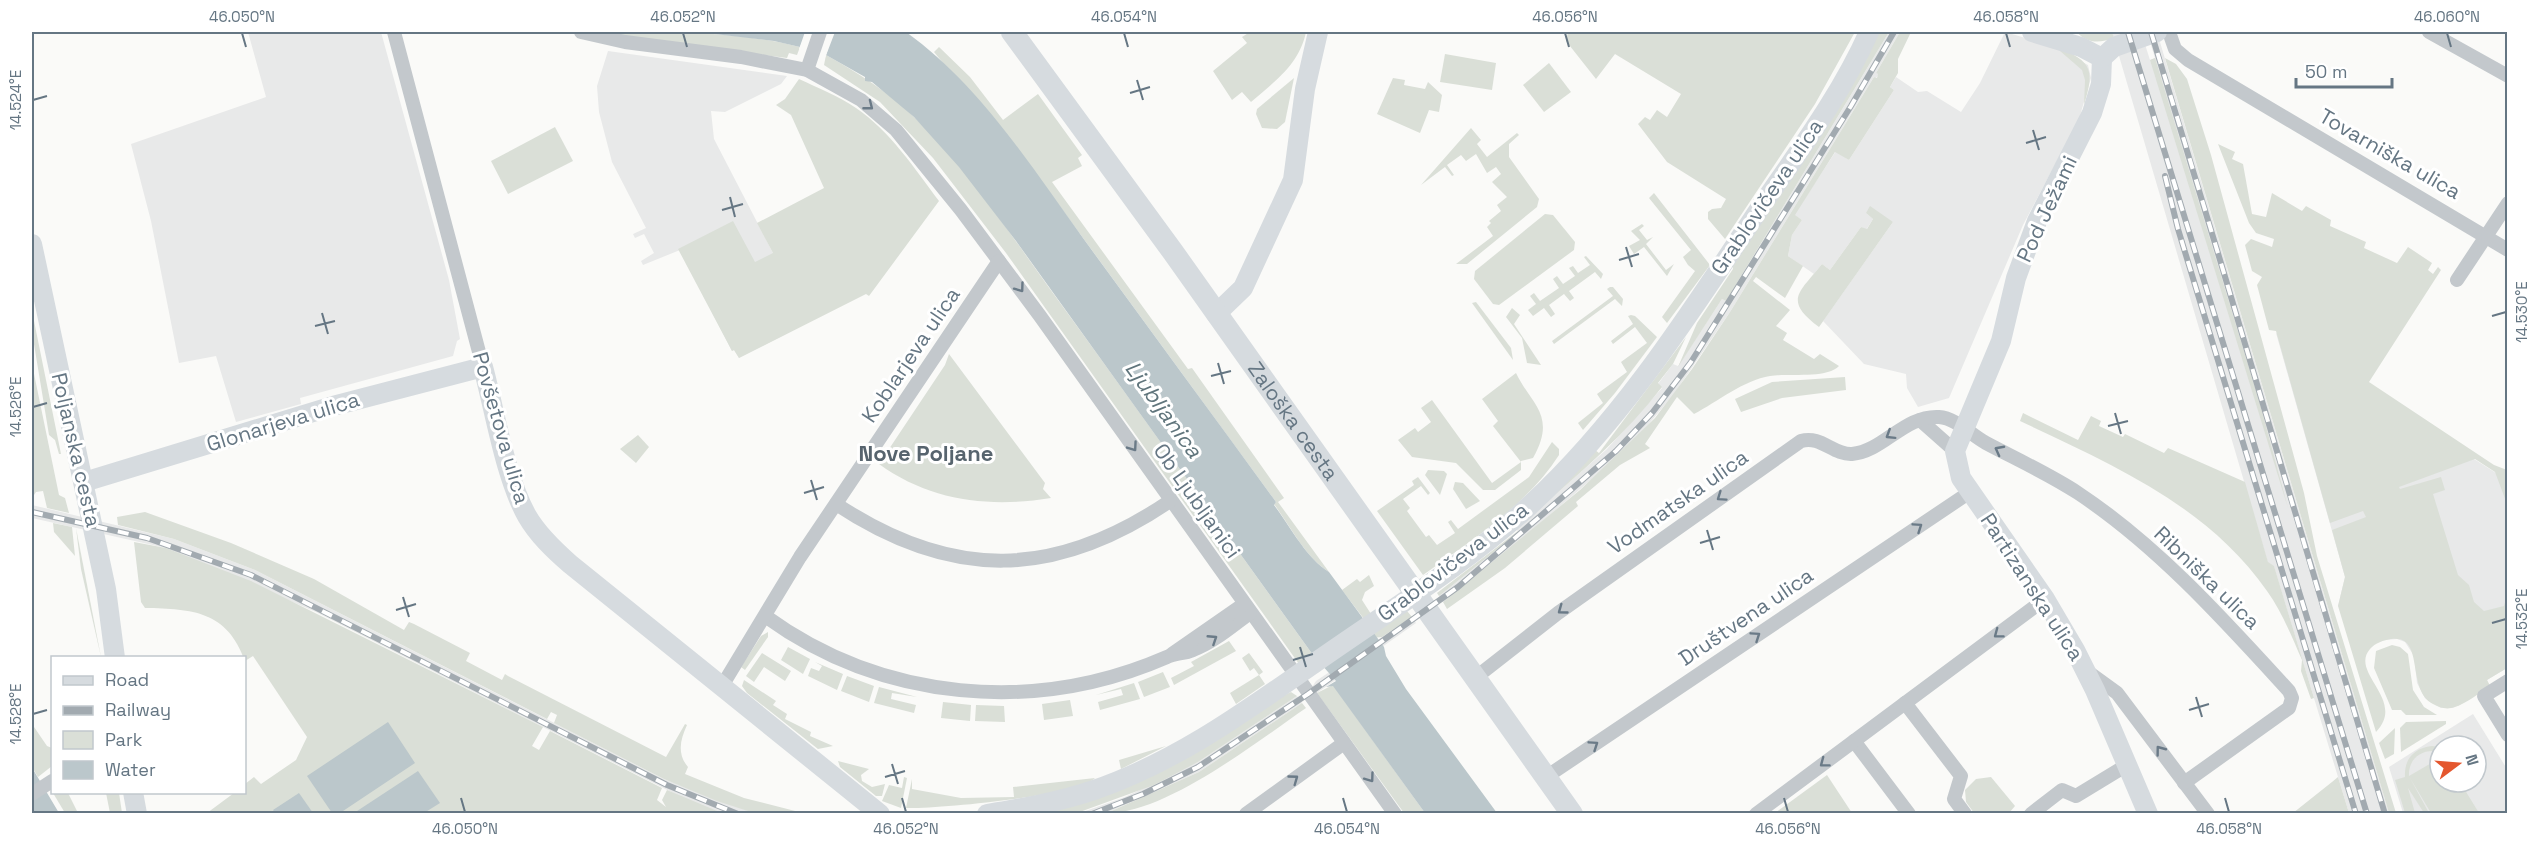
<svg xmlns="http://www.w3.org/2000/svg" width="2539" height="845" font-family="'Space Grotesk',sans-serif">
<rect width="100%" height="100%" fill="#fafaf8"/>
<g fill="#e8e9e9" fill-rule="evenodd">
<path d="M248,32H381L449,280L460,339L457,341L453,356L300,398L301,404L236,422L216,356L179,363L151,221L131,144L266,97Z"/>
<path d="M1889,32H1900L1876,73L1879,74L1876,78L1874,77L1730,312L1674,394L1642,432L1613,461L1482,573L1443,602L1439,596L1519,532L1516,529L1607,449L1662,388L1658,384L1673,364L1678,366L1722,299L1726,301Z"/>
<path d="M2005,32L2050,45L2088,65L2091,78L2079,119L2023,225L1949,398L1918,407L1907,388L1906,374L1864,364L1823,321L1893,222L1866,213L1873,219L1866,230L1861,227L1830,270L1822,264L1814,274L1788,256L1792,235L1802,220L1794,215L1836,151L1849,160L1894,90L1890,87L1896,77L1918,92L1927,91L1961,112L1980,83Z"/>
<path d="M2112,32H2141L2150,60L2155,58L2147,32H2157L2389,813H2349L2274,567L2268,563Z"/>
<path d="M608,51L787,76L781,84L725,112L711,111L714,139L773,253L805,324L739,358L734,350L732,351L680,250L643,265L641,261L654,253L644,234L635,238L633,234L646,228L612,162L599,112L597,86Z"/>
<path d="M2276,333L2507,480V668L2487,680L2490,686L2458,706L2441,708L2425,698L2417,683L2414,656L2405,642L2397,639L2384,640L2338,606L2345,577Z"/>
<path d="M32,505L174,539L255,570L664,779L754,813H722L691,802L316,612L166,548L32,518Z"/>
<path d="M1412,617L1416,623L1317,693L1312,687L1316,681Z"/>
<path d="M1297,696L1302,703L1199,772L1107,813L1077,814L1125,797L1198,762Z"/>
<path d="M2473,714L2507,769V813H2403L2389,767ZM2440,746H2476V782H2440Z"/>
</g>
<g fill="#dadfd7">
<path d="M607,32C672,32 736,31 800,47L797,55L789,53L787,58L643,39Z"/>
<path d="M1250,32H1306C1299,65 1275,81 1251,102L1242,92L1232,100L1213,71L1247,43L1242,37Z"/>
<path d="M1568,32H1855L1815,104L1725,239L1708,219V212L1712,209L1721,208L1726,199L1667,162L1638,124L1645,117L1650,120L1657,110L1667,117L1681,94L1615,54L1596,79L1566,41Z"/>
<path d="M1876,32H1889L1726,301L1722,299L1678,367L1697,323L1733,269L1732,263Z"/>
<path d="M1900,32H1911L1898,59V73L1890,87L1894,90L1849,160L1835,152L1795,215L1802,220L1792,235L1788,256L1803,266L1785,298L1756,277L1753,281L1790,310L1776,326L1787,333L1783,340L1814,359L1820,354L1839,366C1827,379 1788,373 1770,376C1744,380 1717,402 1694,414L1677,397L1645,444L1650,448L1620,465L1576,502L1578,506L1505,568L1447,609L1443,602L1580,490L1655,418L1692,369L1730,312L1874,77L1877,78L1878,74L1876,73Z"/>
<path d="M2077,32H2112L2114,38C2100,43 2087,44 2077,32Z"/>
<path d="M2052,44C2088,61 2097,64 2084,105L2085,80L2082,70Z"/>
<path d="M939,47L970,77L1003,120L1038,94L1082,155L1078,158L1082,166L1052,182L1188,369L1192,368L1284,498L1278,502L1329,572C1306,558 1290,526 1274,504L1276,502L1056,201L934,52Z"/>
<path d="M1445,54L1496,63L1492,90L1440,82Z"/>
<path d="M826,55C858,73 889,92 915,118C967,168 1008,231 1050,289C1104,363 1157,437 1210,511L1197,521L1006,253L933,158L880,102L824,65Z"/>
<path d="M2155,58L2260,404L2288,508L2150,60Z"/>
<path d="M2165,58L2176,64L2187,79L2211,155L2304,493L2317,556L2396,813H2389Z"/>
<path d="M1549,63L1571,92L1544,112L1523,85Z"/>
<path d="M1294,78L1285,122L1277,129L1262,128L1256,114L1257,109Z"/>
<path d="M1393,78L1405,80L1404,85L1425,89L1428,82L1442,95L1439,112L1429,110L1420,133L1377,114Z"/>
<path d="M799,79C818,88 839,96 856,108C890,131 915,169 939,201L869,296L866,294L739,358L734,350L732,351L678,249L733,221L755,262L773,253L757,223L824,188L791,115L776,105L785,99Z"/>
<path d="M555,127L573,161L508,194L491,161Z"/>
<path d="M1471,128L1481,140L1477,144L1487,157L1517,133L1519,135L1509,144V157L1539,199L1537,207L1467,264H1456L1493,236L1487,227L1491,223L1489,221L1501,211L1497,205L1507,197L1492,182L1501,174L1496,167L1487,173L1476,154L1466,161L1461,155L1447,165L1454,175L1452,176L1445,167L1421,185Z"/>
<path d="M2218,144L2235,152L2232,159L2243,164L2252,214L2266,217L2272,193L2302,211L2306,206L2331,220L2330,226L2366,242L2364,248L2397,263L2408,247L2432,263L2428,270L2433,274L2438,267L2441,270L2369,382L2494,465L2507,470V504L2495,472L2475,459L2399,487L2400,489L2441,477L2445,490L2433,494L2458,575L2469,585L2474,602L2484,611L2504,606L2507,595V668L2487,680L2490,686C2479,693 2467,703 2455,707C2447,710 2440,708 2433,704C2405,689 2426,634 2391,639C2384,640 2375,643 2370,649C2349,673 2407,700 2376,732L2338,606L2345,577L2332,530L2366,517L2363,511L2330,523L2276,331L2269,330L2257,285L2262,277L2252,271L2245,245L2251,239L2272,247L2274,239L2256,233L2249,223Z"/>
<path d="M1654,193L1710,265L1667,323L1662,317L1695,271L1688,265L1683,257L1691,250L1649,198Z"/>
<path d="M1870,206L1893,222L1819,327C1783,300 1799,293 1822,264L1830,270L1861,227L1867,229L1873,219L1866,213Z"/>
<path d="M1545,214L1553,215L1575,242L1574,250L1499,305L1493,304L1474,279L1475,271Z"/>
<path d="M1642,224L1644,226L1639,230L1647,240L1653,237L1646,244L1666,270L1674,264L1667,276L1644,247L1634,254L1629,246L1640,240L1631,231Z"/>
<path d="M1586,256L1603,274L1601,279L1595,272L1569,291L1574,298L1570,301L1564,294L1549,305L1555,314L1551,317L1544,308L1533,316L1528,310L1536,304L1530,296L1534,293L1540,301L1559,288L1553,279L1557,276L1563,284L1575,276L1569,268L1573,266L1578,273L1590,265L1584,257Z"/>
<path d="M1610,287H1613L1623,299L1622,306L1615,299L1554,344L1552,341L1613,296L1607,289Z"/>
<path d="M1476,302L1511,348L1513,360L1472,303Z"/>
<path d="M1512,308L1520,315L1514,324L1541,365L1527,363L1522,338L1506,317Z"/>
<path d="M32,311L61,454H59L55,440L49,435L32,332Z"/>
<path d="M1631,315L1635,316L1657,337L1615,393L1583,430L1578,423L1603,403L1597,394L1627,372L1621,362L1647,343L1635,327L1613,344L1611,341L1633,324L1628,316Z"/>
<path d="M1686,337L1673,364L1658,383L1662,387C1621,440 1570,482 1520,525L1595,450L1599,453Z"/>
<path d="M949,354L1045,483L1043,489L1051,498C989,508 930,501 879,464L945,365Z"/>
<path d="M32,364L59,495L65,498L69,513L47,508L43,491L36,492L32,498Z"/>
<path d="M1516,373C1532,406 1557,415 1533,458L1521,461V470L1495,490H1483L1456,463L1412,457L1398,440L1415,428L1418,432L1431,422L1421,408L1432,400L1492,483L1521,462L1493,426L1498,421L1482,399Z"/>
<path d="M1845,377L1846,390L1782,398L1741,412L1735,399L1772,382Z"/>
<path d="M2023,413L2078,440L2091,416L2101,421L2099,426L2123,437L2125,434L2164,453L2168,448L2245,482L2268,562L2274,566L2314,698L2311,699L2301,671L2302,660C2292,637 2282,612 2267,591C2207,505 2111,464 2020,421Z"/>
<path d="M638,435L649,447L636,463L620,449Z"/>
<path d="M1552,442L1559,449V455C1527,505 1471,541 1423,575L1377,511L1414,485L1412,481L1418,477L1430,493L1428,495L1421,486L1403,499L1410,508L1407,511L1426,537L1429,535L1437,545L1455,533L1448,522L1451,520L1458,529L1529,477Z"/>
<path d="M1428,470L1444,471L1447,474L1440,495L1425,475Z"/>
<path d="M1455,482L1463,483L1480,501L1466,509L1453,489Z"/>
<path d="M145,512L231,543L314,579L404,630L409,622L414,624L470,653L466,661L502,680L505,674L508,676L666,757L685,724L687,725C680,740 677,754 688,767L685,774L744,798L803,813H754L717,801L664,779L554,723L557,715L551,712L547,719L255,570L174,539L118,525L117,517Z"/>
<path d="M1213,516L1313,655L1299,664L1200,525Z"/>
<path d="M53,523L72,527L75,556L54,532Z"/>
<path d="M76,528L101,657L81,569Z"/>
<path d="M1518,531L1519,532L1439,596L1437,593Z"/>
<path d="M134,542L166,548L251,581L543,727L532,746L539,750L550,731L662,788L657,800L666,807L662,800L667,790L722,813H207L234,793L244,792L245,784L254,777L261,784L296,760L307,737L253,656L245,661C227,611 193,609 145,608L141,602Z"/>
<path d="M1369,575L1374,586L1365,592L1362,600L1371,614L1364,619L1342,590L1357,579L1360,582Z"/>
<path d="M1407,611L1412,617L1382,637L1362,639Z"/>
<path d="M768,632V637L745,670L741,667L761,636Z"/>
<path d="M1229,641L1236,651L1174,685L1171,678L1194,666L1191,662Z"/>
<path d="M2392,645L2400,647L2408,654L2413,690L2424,707L2437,715H2406L2401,710H2392L2374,668L2376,651Z"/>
<path d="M788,647L810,659L803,674L781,660Z"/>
<path d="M762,653L791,671L785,681L764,667L754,682L746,676Z"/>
<path d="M1249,653L1263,672L1259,675L1265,684L1236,704L1230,693L1259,675L1254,668L1250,671L1242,658Z"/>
<path d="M815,662L843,674L837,690L808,676L811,668L819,671L822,666Z"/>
<path d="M1163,672L1170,687L1144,697L1138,682Z"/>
<path d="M847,676L874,686L869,702L841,691Z"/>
<path d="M744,680L776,701L773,705L787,714L785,719L811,732L810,736L833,746L818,749L747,693L742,686Z"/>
<path d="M1134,683L1140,699L1100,710L1098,702L1123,695L1121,689L1096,695Z"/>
<path d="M1333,685L1425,813H1404L1317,693Z"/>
<path d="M879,687L917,697L892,693L891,699L916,705L914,713L874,703Z"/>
<path d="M1291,692L1297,696L1198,762L1154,785L1077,813L1036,814Z"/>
<path d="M1070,700L1073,716L1044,720L1042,704Z"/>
<path d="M943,702L971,705L970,721L941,718Z"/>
<path d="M1302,703L1306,708C1258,741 1165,814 1107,813L1199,772Z"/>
<path d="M976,705L1004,706L1005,722L975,721Z"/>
<path d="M2446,721V724L2401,752L2400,728L2406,722Z"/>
<path d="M32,724L47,746L52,748V766L38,777L32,767Z"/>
<path d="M2395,728L2394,754L2385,759L2379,743Z"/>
<path d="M1166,746L1121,769L1119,760Z"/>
<path d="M2432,746L2440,747V752C2423,748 2408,758 2409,776L2440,758V782H2460L2479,813H2431L2410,778L2429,813H2424L2408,788L2415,813H2405L2395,780L2405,777C2404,759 2414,748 2432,746Z"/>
<path d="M838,761L869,769L861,775L862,781L872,787L885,784L882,796H876L840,767Z"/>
<path d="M1827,775L1852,813H1775Z"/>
<path d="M904,777L907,778L901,808L882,801L889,785L902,788Z"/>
<path d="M1991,777L2015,806L2009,813H1974L1966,802L1965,790L1976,779Z"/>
<path d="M2338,777L2349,813H2293L2332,782Z"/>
<path d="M1095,778C1079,796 937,809 906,808L912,779V789L961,798L1014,797L1013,787Z"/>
<path d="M53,793H68L78,813H65Z"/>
<path d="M106,793H119L122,813H110Z"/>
</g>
<g fill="#bbc7cb">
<path d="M697,32H906C979,84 1031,166 1083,238C1147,326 1212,414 1276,502L1274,505C1290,526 1306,558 1329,572L1384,647L1386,656L1406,689L1497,813H1425L1333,686L1326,687L1336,681L1313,655L1213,516L1215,514L1212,510L1210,511L1016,241L959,167L914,117L872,82L865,81V77L826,55L828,49L803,40L800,47L774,41Z"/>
<path d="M388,722L415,763L340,813H332L307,776Z"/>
<path d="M32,767L34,771L59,813H32Z"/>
<path d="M418,771L440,803L424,813H354Z"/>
<path d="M299,793L313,813H275L273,810Z"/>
</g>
<path fill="#fafaf8" d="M805,32H835L825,58V51L804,43L802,50L799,49Z"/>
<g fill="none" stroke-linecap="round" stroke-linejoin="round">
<g stroke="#c3c8cc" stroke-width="14">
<path d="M394,32L483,367"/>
<path d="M581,32L625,42L741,57L807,70L861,100L896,130L961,210L1040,316L1395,814"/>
<path d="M2169,32L2175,49L2188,60L2508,250"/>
<path d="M2429,32L2508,76"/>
<path d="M807,70L820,32"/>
<path d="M2457,280L2508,203"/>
<path d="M1920,420L1955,451"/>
<path d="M836,504C952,581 1055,579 1170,501"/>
<path d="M765,616C882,701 1034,715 1167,657C1175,653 1184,654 1193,650C1214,642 1232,626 1250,613"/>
<path d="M1172,654L1244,604"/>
<path d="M2088,672L2117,693L2208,814"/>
<path d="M1475,678L1558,613L1801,441C1821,435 1833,455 1852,454C1884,451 1904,415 1939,417C1956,418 1971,435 1986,443C2016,459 2049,474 2078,493C2158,546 2225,621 2289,691L2292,698L2289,708L2184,783"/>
<path d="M2508,681L2484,696L2508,735"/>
<path d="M722,686L800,557L999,261"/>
<path d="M1905,703L1961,776L1954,799L1965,814"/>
<path d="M1854,741L1909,814"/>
<path d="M1546,777L1970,492"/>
<path d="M32,794L52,781"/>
<path d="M1246,814L1344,743"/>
<path d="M1756,814L2045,599"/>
<path d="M2031,814L2062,790L2076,796L2127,765"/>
</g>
<g stroke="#d6dbdf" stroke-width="20">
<path d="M2032,32L2081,47L2102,58"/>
<path d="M2102,58L2101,84L2092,113L2037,221L2016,278L2001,341L1955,451L1961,478L2045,599L2075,650L2095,690L2148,814"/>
<path d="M2102,58L2114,47L2157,32"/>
<path d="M32,244L106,589L115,658"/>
<path d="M1216,314L1243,288L1293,180L1305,89L1318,32"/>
<path d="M84,482L333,406L483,367C495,411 505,477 527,516C538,535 554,550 570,564L880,814"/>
<path d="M133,792L137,814"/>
<path d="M987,814C1023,808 1059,802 1094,790C1176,762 1246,711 1316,662C1387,612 1463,566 1528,507C1621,422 1691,312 1760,208C1799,151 1841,95 1869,32"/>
</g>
<path stroke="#d6dbdf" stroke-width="22" id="s1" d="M1012,32L1173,252L1572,814"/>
<g stroke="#a2aab0" stroke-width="6">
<g id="rail">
<path d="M2128,32L2367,814"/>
<path d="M2151,32C2231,292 2306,553 2385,814"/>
<path d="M2165,176L2178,229L2356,814"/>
<path d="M32,512L147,538L251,575L667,785L738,814"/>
<path d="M1092,814L1143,794L1198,767L1308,694L1458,587L1616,451L1652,413L1691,362L1851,106L1894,32"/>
</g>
</g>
<use href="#rail" stroke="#fff" stroke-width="4" stroke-dasharray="11" stroke-linecap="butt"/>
</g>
<defs><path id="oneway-chevron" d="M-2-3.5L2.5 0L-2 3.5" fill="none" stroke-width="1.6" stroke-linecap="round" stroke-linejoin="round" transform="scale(1.5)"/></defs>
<g stroke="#6a7a87">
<use href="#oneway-chevron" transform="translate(869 106) rotate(38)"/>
<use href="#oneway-chevron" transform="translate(1020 288) rotate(54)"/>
<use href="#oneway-chevron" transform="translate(1890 435) rotate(148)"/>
<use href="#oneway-chevron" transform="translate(1133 447) rotate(55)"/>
<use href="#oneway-chevron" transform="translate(1999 450) rotate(-152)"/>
<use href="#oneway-chevron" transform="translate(1721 497) rotate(145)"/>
<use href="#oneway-chevron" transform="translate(1918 527) rotate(-34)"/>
<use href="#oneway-chevron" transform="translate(1562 610) rotate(144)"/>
<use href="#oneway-chevron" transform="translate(1998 634) rotate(143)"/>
<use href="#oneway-chevron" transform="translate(1756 636) rotate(-34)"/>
<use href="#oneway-chevron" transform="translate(1213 639) rotate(-33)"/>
<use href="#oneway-chevron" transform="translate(1594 745) rotate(-34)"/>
<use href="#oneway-chevron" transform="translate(2160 750) rotate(-127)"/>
<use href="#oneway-chevron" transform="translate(1824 763) rotate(143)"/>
<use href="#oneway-chevron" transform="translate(1370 778) rotate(54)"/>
<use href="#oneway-chevron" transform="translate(1294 779) rotate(-36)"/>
</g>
<path fill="none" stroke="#657683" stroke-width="2" d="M242,33L246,47M683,33L687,47M1124,33L1128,47M1565,33L1569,47M2006,33L2010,47M2447,33L2451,47M1137,80L1143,100M1130,93L1150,87M33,100L47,96M2033,130L2039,150M2026,143L2046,137M730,197L735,217M722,210L743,204M1626,247L1632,267M1619,260L1639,254M322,313L328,334M2492,316L2506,312M315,326L335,321M1218,363L1224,384M1211,376L1231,371M33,407L47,403M2115,413L2121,434M2108,426L2128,421M811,480L817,500M804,493L824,487M1707,530L1713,550M1700,543L1720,537M403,597L409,617M396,610L416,604M2492,623L2506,619M1300,647L1306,667M1293,660L1313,654M2196,697L2202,717M2189,710L2209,704M33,714L47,710M892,764L898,784M885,777L905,771M461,798L465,812M902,798L906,812M1343,798L1347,812M1784,798L1788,812M2225,798L2229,812"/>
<g text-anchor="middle" stroke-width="6" stroke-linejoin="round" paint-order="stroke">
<g font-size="21" fill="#657683" stroke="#fff">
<text transform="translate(2390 154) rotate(30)" y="7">Tovarniška ulica</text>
<text transform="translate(1767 197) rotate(-56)" y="7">Grablovičeva ulica</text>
<text transform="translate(2047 209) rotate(-65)" y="7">Pod Ježami</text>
<text transform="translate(911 355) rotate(-56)" y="7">Koblarjeva ulica</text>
<text transform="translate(283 422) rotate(-17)" y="7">Glonarjeva ulica</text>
<text dy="7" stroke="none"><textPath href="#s1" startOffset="480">Zaloška cesta</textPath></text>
<text transform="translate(501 428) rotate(74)" y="7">Povšetova ulica</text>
<text transform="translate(76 450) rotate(77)" y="7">Poljanska cesta</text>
<text transform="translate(1197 501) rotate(55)" y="7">Ob Ljubljanici</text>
<text transform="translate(1678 502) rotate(-35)" y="7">Vodmatska ulica</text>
<text transform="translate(1453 562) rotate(-37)" y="7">Grablovičeva ulica</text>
<text transform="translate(2207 578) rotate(44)" y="7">Ribniška ulica</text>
<text transform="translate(2032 587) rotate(57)" y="7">Partizanska ulica</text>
<text transform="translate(1746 617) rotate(-34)" y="7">Društvena ulica</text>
</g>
<g font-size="22" font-style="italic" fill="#60757c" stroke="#fff">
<text transform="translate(1164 409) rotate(54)" y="8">Ljubljanica</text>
</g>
<g font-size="22" font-weight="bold" fill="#57646e" stroke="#fff">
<text x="926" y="461">Nove Poljane</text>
</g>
</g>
<rect width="2539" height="845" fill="none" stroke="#ffffff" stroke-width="66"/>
<rect x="51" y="656" width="195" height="138" fill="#ffffff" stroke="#c1c8cd" stroke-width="1.5"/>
<rect x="63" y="676" width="30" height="9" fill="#d6dbdf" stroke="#c1c8cd" stroke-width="1.5"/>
<text x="105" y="686" font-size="18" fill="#657683">Road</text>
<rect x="63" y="706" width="30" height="9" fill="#a2aab0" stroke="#c1c8cd" stroke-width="1.5"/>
<text x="105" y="716" font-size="18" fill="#657683">Railway</text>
<rect x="63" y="731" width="30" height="18" fill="#dadfd7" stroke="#c1c8cd" stroke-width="1.5"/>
<text x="105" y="746" font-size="18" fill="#657683">Park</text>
<rect x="63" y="761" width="30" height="18" fill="#bbc7cb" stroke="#c1c8cd" stroke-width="1.5"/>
<text x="105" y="776" font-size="18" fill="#657683">Water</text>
<g transform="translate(2458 764) rotate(74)"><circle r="28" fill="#ffffff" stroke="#c1c8cd" stroke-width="1.5"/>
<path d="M0-4.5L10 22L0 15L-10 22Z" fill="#e4572e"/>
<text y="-9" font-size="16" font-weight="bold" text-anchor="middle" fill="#657683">N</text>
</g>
<path d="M2296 78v9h96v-9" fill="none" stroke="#657683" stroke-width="3"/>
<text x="2305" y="78" font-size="18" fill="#657683" stroke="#ffffff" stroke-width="4.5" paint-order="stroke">50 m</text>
<rect x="33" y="33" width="2473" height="779" fill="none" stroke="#657683" stroke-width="2"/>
<g font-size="15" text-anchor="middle" fill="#657683">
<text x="242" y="22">46.050°N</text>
<text x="683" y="22">46.052°N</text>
<text x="1124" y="22">46.054°N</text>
<text x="1565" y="22">46.056°N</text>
<text x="2006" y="22">46.058°N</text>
<text x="2447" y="22">46.060°N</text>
<text transform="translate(16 100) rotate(-90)" y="5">14.524°E</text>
<text transform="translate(2522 312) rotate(-90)" y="5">14.530°E</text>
<text transform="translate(16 407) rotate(-90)" y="5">14.526°E</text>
<text transform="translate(2522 619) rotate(-90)" y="5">14.532°E</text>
<text transform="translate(16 714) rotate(-90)" y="5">14.528°E</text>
<text x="465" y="834">46.050°N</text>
<text x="906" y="834">46.052°N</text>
<text x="1347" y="834">46.054°N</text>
<text x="1788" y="834">46.056°N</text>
<text x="2229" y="834">46.058°N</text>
</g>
</svg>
